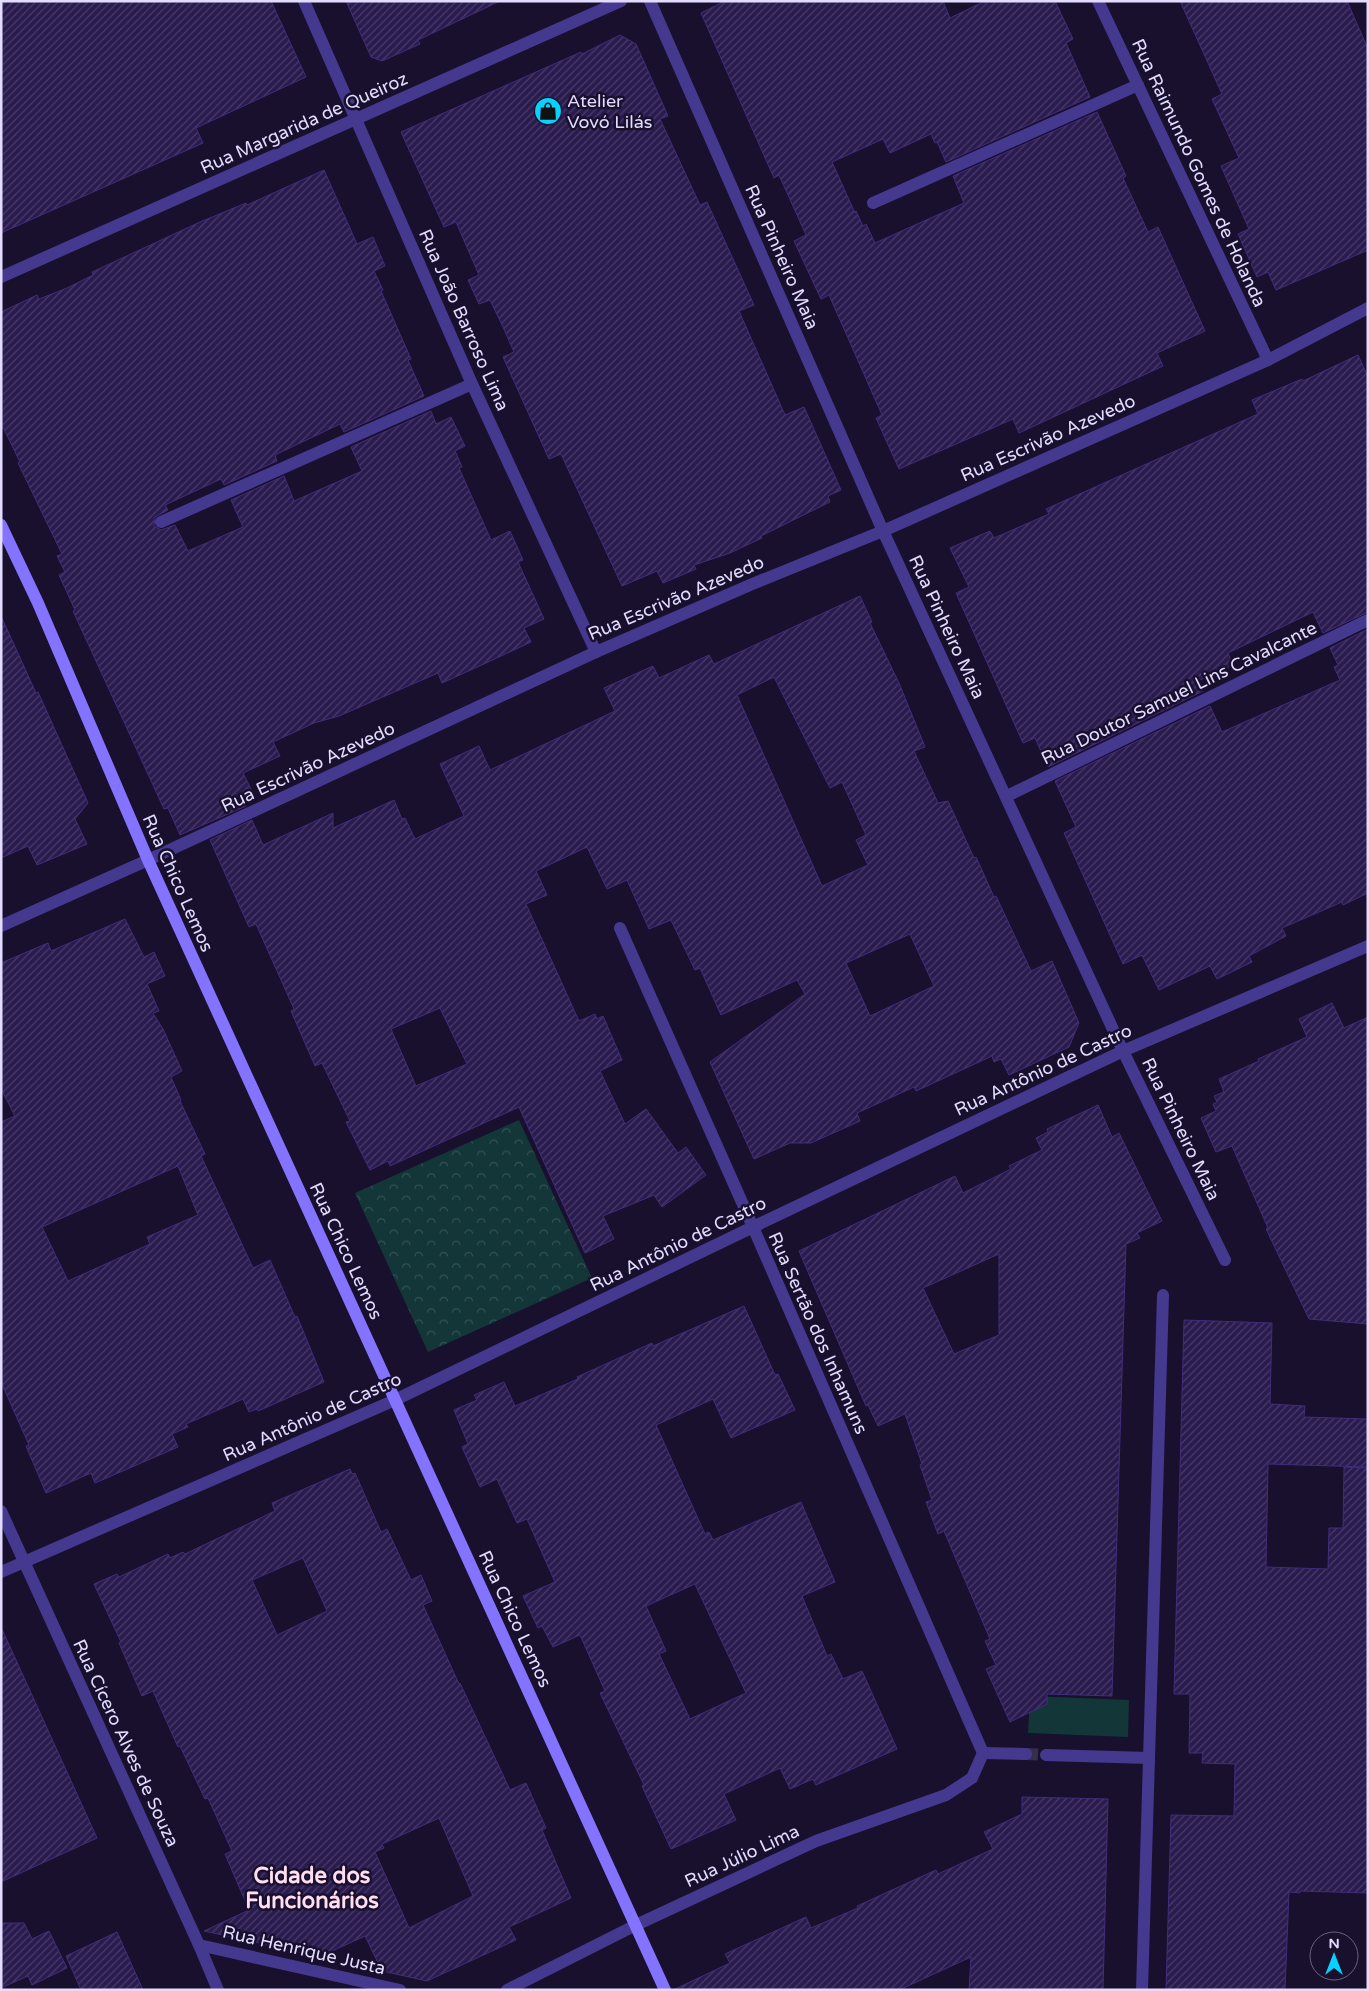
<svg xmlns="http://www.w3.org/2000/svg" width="1369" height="1991" font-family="'Varela Round',sans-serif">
<defs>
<pattern id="forest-crowns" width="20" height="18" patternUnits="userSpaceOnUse" patternTransform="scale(1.25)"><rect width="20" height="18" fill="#133638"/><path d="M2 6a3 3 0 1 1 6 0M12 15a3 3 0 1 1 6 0" fill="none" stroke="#355256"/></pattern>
<pattern id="building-hatch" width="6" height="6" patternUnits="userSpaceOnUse" patternTransform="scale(1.25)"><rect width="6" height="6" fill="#2a1b4f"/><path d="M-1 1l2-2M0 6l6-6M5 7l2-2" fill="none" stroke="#493c69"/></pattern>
</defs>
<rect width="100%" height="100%" fill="#18102d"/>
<path fill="url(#forest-crowns)" d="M519,1120L592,1278L428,1352L355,1193Z"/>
<path fill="#133638" d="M1030,1696L1129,1700L1128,1737L1028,1733Z"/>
<g fill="url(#building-hatch)" stroke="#432c7c" fill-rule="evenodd">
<path d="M1,1H271L306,77L196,128L203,143L1,233Z"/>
<path d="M346,1H500L418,40L420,44L382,61L371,57Z"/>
<path d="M725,1H943L950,18L985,1H1055L1073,39L1066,43L1090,97L946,162L937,142L935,143L931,134L890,153L883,139L832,162L855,213L856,211L863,226L866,224L875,243L964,203L953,176L1097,112L1126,176L1123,178L1148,232L1158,227L1205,331L1157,353L1163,366L1019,433L1013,419L899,469L876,418L882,415L829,295L821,299L794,241L806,235L779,175L774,178L701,13Z"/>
<path d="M1180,1H1347L1368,49V250L1276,290L1268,272L1257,277L1238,234L1249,229L1221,166L1239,158L1212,99L1222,94Z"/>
<path d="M620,35L636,44L668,116L660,119L700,205L707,202L754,305L739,311L785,415L804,407L841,490L828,496L830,502L761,536L762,538L730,553L694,565L696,569L663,583L657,571L622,586L561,454L549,459L503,357L514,352L503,327L490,300L479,304L468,280L479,275L456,222L444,227L401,132L581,52L582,54Z"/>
<path d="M324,170L357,244L373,237L385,266L374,271L383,290L381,291L411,359L408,360L424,396L344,432L340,424L275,455L277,461L224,485L221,479L165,505L168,510L155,517L154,526L161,530L175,525L188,551L243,527L231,500L284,476L294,501L362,471L351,447L431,411L436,424L451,417L465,446L455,451L462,467L459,468L491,540L510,531L523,560L518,562L544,619L524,628L531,642L486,663L442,683L438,673L339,716L314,723L273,742L280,756L243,773L252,791L241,796L246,806L180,835L168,808L164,809L73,611L75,610L59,575L65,572L57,556L62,554L18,463L20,462L1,423V312L37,295L39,299L67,288L93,275L92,272L200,222L246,203L247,205Z"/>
<path d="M1358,355L1368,377V612L1323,633L1313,612L1228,653L1233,665L1198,681L1203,691L1048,767L1035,738L1023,743L956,593L969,587L950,548L990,531L994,538L1049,514L1046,509L1258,414L1252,400L1302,379L1303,381Z"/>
<path d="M860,596L872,622L870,623L899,683L925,747L914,751L938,803L948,801L974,858L976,857L994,897L996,896L1031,971L1052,961L1079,1023L1069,1047L1009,1075L1001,1059L994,1062L992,1056L916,1091L914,1087L857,1113L860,1121L811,1143H790L754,1159L710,1062L805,994L797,980L721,1015L700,968L695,970L671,920L649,929L627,880L607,889L587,847L536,871L547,895L526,904L579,1021L595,1014L597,1019L603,1016L622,1060L600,1071L625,1124L646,1109L678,1153L686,1147L706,1175L662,1207L654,1195L603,1216L614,1239L585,1253L519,1107L390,1166L388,1161L370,1170L346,1122L350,1121L322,1063L315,1066L291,1011L294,1009L256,924L249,927L210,840L252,820L263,845L333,813V828L394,800L402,819L405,818L415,839L464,816L440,764L479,746L490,770L615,711L604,688L653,666L659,678L709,655L714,664ZM774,677L830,788L842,782L866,835L856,840L868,865L822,886L737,695ZM910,934L934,986L870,1016L846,963ZM440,1008L467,1064L416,1086L391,1029Z"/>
<path d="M1,616L36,693L38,692L88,803L75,819L87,844L37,865L28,846L1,858Z"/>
<path d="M1368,629V893L1343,905L1342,902L1282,928L1286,936L1249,956L1252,962L1217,979L1210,966L1159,990L1142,955L1123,964L1064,833L1076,827L1055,781L1210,706L1222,732L1340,680L1334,667L1338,665L1330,648Z"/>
<path d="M125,919L144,957L154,952L165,976L147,984L159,1011L153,1013L163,1029L182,1071L171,1077L181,1100L180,1101L205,1154L201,1156L253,1268L270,1260L295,1317L297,1316L324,1382L258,1411L257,1409L249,1412L243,1399L186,1424L188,1427L172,1434L178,1447L95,1483L91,1473L46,1493L26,1446L29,1445L1,1382V1122L15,1116L1,1089V963L48,943L51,951ZM178,1166L198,1215L147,1237L150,1244L68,1281L42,1227Z"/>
<path d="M1332,1003L1344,1028L1368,1017V1324L1309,1319L1266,1229L1268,1228L1232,1146L1216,1152L1201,1118L1216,1111L1213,1104L1217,1102L1214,1096L1224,1092L1219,1079L1259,1061L1258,1059L1307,1037L1299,1019Z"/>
<path d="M1098,1105L1112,1137L1119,1133L1162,1221L1137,1233L1140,1238L1126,1244L1112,1696L1047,1694V1704L1010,1722L986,1669L996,1665L985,1641L990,1639L944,1531L938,1534L926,1502L932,1500L920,1465L922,1464L905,1414L878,1426L868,1405L866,1406L799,1251L955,1176L963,1193L1011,1169L1009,1166L1042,1150L1036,1138L1048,1132L1047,1129ZM999,1254V1335L954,1354L923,1288Z"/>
<path d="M744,1306L775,1375L778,1374L795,1410L731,1438L713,1399L656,1425L705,1534L709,1532L713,1540L801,1502L835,1582L802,1596L827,1656L831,1654L843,1679L862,1671L897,1749L816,1785L813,1779L790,1789L780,1768L724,1794L736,1820L671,1849L642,1786L644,1785L600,1693L605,1691L580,1635L553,1647L542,1626L538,1628L523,1596L555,1582L527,1519L517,1523L497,1479L480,1487L462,1447L468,1444L454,1410L477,1400L474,1395L504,1382L515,1406L578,1379L577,1377L652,1343L653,1346ZM695,1584L746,1693L690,1719L659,1654L666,1651L646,1606Z"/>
<path d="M1184,1320L1272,1323L1270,1404L1305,1406L1304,1417L1368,1419V1467L1268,1464L1266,1567L1328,1569L1329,1528H1343L1344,1467L1368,1468V1893L1300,1891V1893L1289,1892L1285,1990H1166L1171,1815L1234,1816L1235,1764L1202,1763L1203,1753H1189L1190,1694H1174Z"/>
<path d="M350,1469L352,1474L355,1473L381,1532L387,1529L411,1580L421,1575L432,1601L423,1605L459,1684L460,1683L510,1790L526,1783L546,1828L542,1830L571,1898L509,1927L516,1940L427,1981L382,1971L365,1936L330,1952L287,1949L204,1931L249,1910L225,1854L232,1851L208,1798L205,1799L180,1746L178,1747L153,1691L142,1696L119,1643L121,1642L94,1584L117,1574L119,1577L168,1554L170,1558L183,1552L185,1554L275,1511L272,1503ZM303,1558L327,1611L277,1635L252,1580ZM439,1818L473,1896L409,1928L375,1852L384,1848L382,1844Z"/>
<path d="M1,1627L97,1838L1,1882Z"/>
<path d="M1022,1797L1108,1799L1103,1990H969L971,1957L899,1990H673L730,1963L725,1954L806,1917L811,1928L858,1908L857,1906L936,1870L938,1874L993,1849L984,1832L1022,1814Z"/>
<path d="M1,1923H24L32,1939L49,1931L67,1968L32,1985L28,1976L1,1988Z"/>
<path d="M117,1932L143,1990H81L66,1956Z"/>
</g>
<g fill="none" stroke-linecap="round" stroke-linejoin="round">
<path stroke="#362f4c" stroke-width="12" stroke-dasharray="12 6" stroke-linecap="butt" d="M1026,1754L1046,1755"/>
<g stroke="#44398f" stroke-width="12">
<path d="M1007,796L1368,620"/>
<path d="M620,928L753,1227"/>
</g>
<g stroke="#44398f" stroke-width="12">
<path d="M304,1L472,384L596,652"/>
<path d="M650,1L883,531L1123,1051L1225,1260"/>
<path d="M1098,1L1268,360"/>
<path d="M873,203L1138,85"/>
<path d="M1,277L621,1"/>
<path d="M161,522L472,384"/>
<path d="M1,926L148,860L596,652L750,585L883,531L1268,360L1368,308"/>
<path d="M753,1227L983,1753"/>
<path d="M1,1511L199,1945L218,1990"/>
<path d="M1,1572L395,1400L753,1227L1123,1051L1368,946"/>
<path d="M983,1753L1026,1754"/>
<path d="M1046,1755L1149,1758"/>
<path d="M199,1945L400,1990"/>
<path d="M507,1990L636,1925L816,1841L946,1795L972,1778L983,1753"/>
<path d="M1142,1990L1163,1295"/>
</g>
<path stroke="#8373ff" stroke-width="12" d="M1,525L38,603L148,860L665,1990"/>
</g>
<defs>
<g id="shop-disc" transform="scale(1.4375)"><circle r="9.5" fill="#08d1ff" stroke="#18102d"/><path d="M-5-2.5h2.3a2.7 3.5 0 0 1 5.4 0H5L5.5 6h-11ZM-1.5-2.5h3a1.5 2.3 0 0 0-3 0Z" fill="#111"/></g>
</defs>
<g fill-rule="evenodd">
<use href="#shop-disc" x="548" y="111"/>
</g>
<g text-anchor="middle" stroke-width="5" stroke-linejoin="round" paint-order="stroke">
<g font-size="18" fill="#e3dcff" stroke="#18102d" text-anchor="start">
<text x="567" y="107">Atelier<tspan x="567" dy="21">Vovó Lilás</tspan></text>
</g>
<g font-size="18" fill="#e3dcff" stroke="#18102d">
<text transform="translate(304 123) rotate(-24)" y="6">Rua Margarida de Queiroz</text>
<text transform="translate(1199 173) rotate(65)" y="6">Rua Raimundo Gomes de Holanda</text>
<text transform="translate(782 257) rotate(66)" y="6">Rua Pinheiro Maia</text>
<text transform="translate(464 320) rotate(66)" y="6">Rua João Barroso Lima</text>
<text transform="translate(1048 438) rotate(-24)" y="6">Rua Escrivão Azevedo</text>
<text transform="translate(676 598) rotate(-23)" y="6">Rua Escrivão Azevedo</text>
<text transform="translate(947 627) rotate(65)" y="6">Rua Pinheiro Maia</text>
<text transform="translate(1179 693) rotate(-26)" y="6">Rua Doutor Samuel Lins Cavalcante</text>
<text transform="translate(308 767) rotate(-25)" y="6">Rua Escrivão Azevedo</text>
<text transform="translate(178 883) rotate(66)" y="6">Rua Chico Lemos</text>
<text transform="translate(1043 1070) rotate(-25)" y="6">Rua Antônio de Castro</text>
<text transform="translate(1181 1129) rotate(64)" y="6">Rua Pinheiro Maia</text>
<text transform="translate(678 1244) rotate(-26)" y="6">Rua Antônio de Castro</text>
<text transform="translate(346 1251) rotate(65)" y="6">Rua Chico Lemos</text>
<text transform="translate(818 1333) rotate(66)" y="6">Rua Sertão dos Inhamuns</text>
<text transform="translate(312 1417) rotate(-24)" y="6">Rua Antônio de Castro</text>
<text transform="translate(515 1619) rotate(65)" y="6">Rua Chico Lemos</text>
<text transform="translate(126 1743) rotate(65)" y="6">Rua Cícero Alves de Souza</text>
<text transform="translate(742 1856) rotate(-25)" y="6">Rua Júlio Lima</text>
<text transform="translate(304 1950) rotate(13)" y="6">Rua Henrique Justa</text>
</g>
<g font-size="22" font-weight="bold" fill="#ffdef0" stroke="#18102d">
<text x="312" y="1883">Cidade dos<tspan x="312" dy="25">Funcionários</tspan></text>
</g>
</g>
<rect width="1369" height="1991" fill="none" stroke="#e3dcff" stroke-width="5"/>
<g transform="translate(1334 1956)"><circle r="24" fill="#18102d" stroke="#696281"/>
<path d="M0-4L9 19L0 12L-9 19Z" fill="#08d1ff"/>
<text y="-8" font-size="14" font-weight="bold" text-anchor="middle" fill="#e3dcff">N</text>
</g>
</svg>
